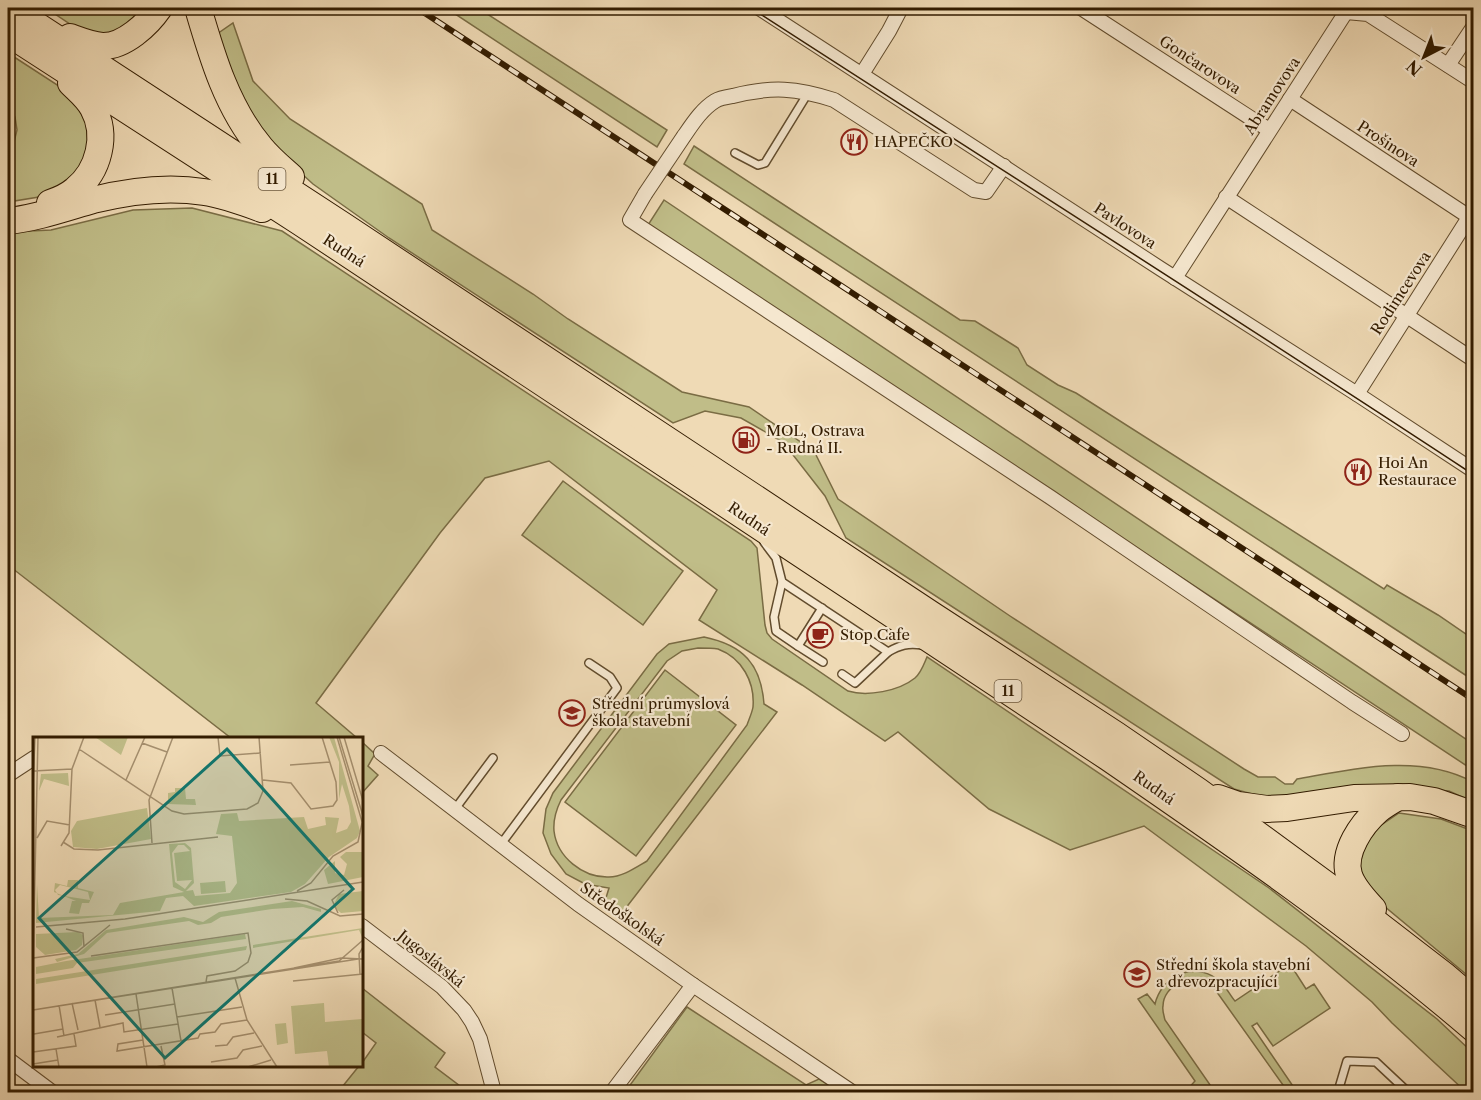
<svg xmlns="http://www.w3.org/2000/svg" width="1481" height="1100" font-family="'Libre Caslon Text',serif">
<rect width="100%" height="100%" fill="#efdab5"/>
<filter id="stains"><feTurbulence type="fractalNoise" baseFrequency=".00333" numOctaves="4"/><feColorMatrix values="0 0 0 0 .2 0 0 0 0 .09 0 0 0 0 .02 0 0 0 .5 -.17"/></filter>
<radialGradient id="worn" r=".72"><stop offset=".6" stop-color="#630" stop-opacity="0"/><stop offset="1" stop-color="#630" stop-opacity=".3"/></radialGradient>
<g fill="#c0bd88" stroke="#7a6c44" stroke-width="1.5" fill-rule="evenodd">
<path d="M46,8H147L129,26L100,36L73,26Z"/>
<path d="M446,8H478L667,130L657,147Z"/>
<path d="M233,23L253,81L290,119L422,204L432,230L533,294L568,319L682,392L749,407L814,451L838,499L1010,616L1244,769L1258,777H1275L1285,784H1293L1297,779C1354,769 1419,753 1473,782V802L1449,791L1409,788L1274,800L1234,789L846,538L825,496L783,442L741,418L705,411L673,423L389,238L313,184L281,155L252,117L236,90L217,34Z"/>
<path d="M8,53L62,88L88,120L89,151L74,178L45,196L8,202V151L14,142L17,130L15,117L8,104Z"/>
<path d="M694,146L960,320L975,321L1018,348L1027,365L1058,385L1076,393L1384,589L1387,585L1438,615L1473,639V680L684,164Z"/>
<path d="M664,200L1473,744V770L648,225Z"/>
<path d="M192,208L282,231L751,541L757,548L765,625L767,633L772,639L848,691C867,697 899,691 915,678C921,673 924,664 927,657L1269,888L1437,1019L1473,1053V1092H1466L1392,1023L1372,1002L1306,946L1144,826L1070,850L989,809L898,732L885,741L802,685L699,620L717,590L549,461L485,478L440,533L316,703L357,738H231L8,565V232L51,230L133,210Z"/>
<path d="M563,481L683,571L643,625L522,535Z"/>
<path d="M704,637C743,645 761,664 764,704L777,712L622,913L605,901L609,888L585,884L566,874L551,854L543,833L546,809L553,793L657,654L669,644ZM698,648C704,648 712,648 718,649C742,658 755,682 753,707C752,713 749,719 747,725L647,861C635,868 622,877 609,877C583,878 557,857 554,831C553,819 556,810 561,800L667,661L682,651Z"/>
<path d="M665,670L736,725L636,856L565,802Z"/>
<path d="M362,742L375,754L368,766L378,775L362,793Z"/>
<path d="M1399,813L1441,819L1473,831V980L1366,891L1356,859L1371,832Z"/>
<path d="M1290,964L1306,989L1314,984L1330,1008L1273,1046L1257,1023L1252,1026L1297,1092H1288L1214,988C1213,987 1209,983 1207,982C1191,972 1163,986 1163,1006C1162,1010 1164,1016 1165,1020L1215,1092H1185L1195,1081L1138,999L1147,994L1155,1004C1161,977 1193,961 1217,979C1225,984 1229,994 1235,1001Z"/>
<path d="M362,988L445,1053L435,1067L468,1092H338L359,1066H362V1063L376,1043L362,1032Z"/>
<path d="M687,1007L806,1085L819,1079L840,1092H625Z"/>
</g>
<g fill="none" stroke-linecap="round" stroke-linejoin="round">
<g stroke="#624c2d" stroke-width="10">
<g id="lane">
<path d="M735,153L758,165L765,163L808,93"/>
<path d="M764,542L776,558L782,582L888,652C900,645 908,643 922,645"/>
<path d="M782,582L774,617L776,631L798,646L822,608"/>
<path d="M798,646L823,662"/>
<path d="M842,674L855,683L888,652"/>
<path d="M455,809L493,758"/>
<path d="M501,844L617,688L610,677L589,663"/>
<path d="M1341,1092L1339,1088L1347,1061L1376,1062L1408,1092"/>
</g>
</g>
<g stroke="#624c2d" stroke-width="16">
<g id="street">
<path d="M759,8L1161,269L1357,394L1474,471"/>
<path d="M1081,8L1269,130"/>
<path d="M1341,8L1346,12L1368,14L1474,82"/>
<path d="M1448,65L1474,26"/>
<path d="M862,74L889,31L901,8"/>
<path d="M1290,99L1474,220"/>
<path d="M684,136C693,123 702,109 715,101C720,98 727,97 733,96C772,86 797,88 834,100L974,190L986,192L1004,166"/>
<path d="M645,194L630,220L1050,497L1352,702L1402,734"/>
<path d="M1226,197L1474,360"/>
<path d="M1175,278L1346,12"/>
<path d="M1357,394L1473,211"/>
<path d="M381,753L578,904L693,985L852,1092"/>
<path d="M8,775L34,758"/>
<path d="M362,926L442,987L464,1010L472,1022L480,1039L494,1092"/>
<path d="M8,1059L52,1092"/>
<path d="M612,1092L693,985"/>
</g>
</g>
<g stroke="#331c00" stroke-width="28">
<g id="highway">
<path d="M10,8L342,225L932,615L1116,735L1198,791L1336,892L1445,976L1474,1001"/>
<path d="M198,8C212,56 227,108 261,148C270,159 281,168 291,177"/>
<path d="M8,33L300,222L1109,758C1234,844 1359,930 1474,1029"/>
<path d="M70,37C81,41 91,45 102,46C124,47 148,24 159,8"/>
<path d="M50,203C59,200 68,196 75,190C99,171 108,135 93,108C88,98 79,91 71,83"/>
<path d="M8,221C37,218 65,208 93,200C129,191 167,186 204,192C224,195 243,202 262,209"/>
<path d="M1218,798L1238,805L1267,809L1287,808L1354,798L1410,797L1434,801L1474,815"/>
<path d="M1373,909C1364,899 1353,888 1349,875C1342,852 1362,824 1378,810C1384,805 1391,801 1398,797"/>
</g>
</g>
<use href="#lane" stroke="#f5e7cf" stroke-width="7"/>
<use href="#street" stroke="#f5e7cf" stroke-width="14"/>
<use href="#highway" stroke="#efdab5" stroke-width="26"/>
<path stroke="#331c00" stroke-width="1.5" d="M751,8C992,164 1234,317 1474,475"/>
<g stroke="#331c00" stroke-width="6">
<path id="rail" d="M417,8L1474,700"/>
</g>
<use href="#rail" stroke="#f5e7cf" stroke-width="4" stroke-dasharray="11" stroke-linecap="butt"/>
<g stroke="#624c2d" stroke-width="16" stroke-linecap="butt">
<path id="street-bridge" d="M645,194L684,136"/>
</g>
<use href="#street-bridge" stroke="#f5e7cf" stroke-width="14"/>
</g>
<defs>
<g id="restaurant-ring" transform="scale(1.35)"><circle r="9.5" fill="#f5e7cf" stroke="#8f2418" stroke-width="1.5"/><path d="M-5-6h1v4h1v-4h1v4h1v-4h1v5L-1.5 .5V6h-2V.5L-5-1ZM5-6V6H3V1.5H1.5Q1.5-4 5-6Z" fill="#8f2418"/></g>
<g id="fuel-ring" transform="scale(1.35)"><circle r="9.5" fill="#f5e7cf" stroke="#8f2418" stroke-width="1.5"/><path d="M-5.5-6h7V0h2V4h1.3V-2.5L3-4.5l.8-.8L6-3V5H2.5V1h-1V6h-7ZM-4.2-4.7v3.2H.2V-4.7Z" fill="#8f2418"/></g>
<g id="cafe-ring" transform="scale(1.35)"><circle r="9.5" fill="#f5e7cf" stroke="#8f2418" stroke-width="1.5"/><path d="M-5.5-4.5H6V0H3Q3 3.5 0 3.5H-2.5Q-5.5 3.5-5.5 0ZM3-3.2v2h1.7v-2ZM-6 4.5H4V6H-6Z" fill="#8f2418"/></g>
<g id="school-ring" transform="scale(1.35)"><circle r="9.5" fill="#f5e7cf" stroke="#8f2418" stroke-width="1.5"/><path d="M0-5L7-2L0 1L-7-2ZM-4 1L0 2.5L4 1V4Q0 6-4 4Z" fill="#8f2418"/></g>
</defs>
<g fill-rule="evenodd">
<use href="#restaurant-ring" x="854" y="142"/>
<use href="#fuel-ring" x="746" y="440"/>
<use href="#restaurant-ring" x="1358" y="472"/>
<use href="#cafe-ring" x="820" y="635"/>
<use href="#school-ring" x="572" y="713"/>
<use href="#school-ring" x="1137" y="974"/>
</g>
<g text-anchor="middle" stroke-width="4.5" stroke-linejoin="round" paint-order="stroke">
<g fill="#f5e7cf" stroke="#6d593e" stroke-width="1.5">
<rect x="258.5" y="168" width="27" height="22" rx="4.5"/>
<rect x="994.5" y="680" width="27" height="22" rx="4.5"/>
</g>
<g font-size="14" font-weight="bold" fill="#331c00">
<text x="272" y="184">11</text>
<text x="1008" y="696">11</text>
</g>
<g font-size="15" fill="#331c00" stroke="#f5e7cf">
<text transform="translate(1200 65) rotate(33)" y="5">Gončarovova</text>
<text transform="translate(1272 96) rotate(-57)" y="5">Abramovova</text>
<text transform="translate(1388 144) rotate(33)" y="5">Prošinova</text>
<text transform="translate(1125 226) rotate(33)" y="5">Pavlovova</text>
<text transform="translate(344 251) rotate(33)" y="5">Rudná</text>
<text transform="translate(1401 293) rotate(-57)" y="5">Rodimcevova</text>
<text transform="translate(749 519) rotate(34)" y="5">Rudná</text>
<text transform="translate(1154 788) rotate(35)" y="5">Rudná</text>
<text transform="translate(622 914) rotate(35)" y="5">Středoškolská</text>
<text transform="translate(431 959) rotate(39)" y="5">Jugoslávská</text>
</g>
<g font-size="15" fill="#331c00" stroke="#f5e7cf" text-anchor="start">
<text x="874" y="147">HAPEČKO</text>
<text x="766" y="436">MOL, Ostrava<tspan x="766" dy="17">- Rudná II.</tspan></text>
<text x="1378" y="468">Hoi An<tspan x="1378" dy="17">Restaurace</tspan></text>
<text x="840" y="640">Stop Cafe</text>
<text x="592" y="709">Střední průmyslová<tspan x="592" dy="17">škola stavební</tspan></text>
<text x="1156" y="970">Střední škola stavební<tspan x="1156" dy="17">a dřevozpracující</tspan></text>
</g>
</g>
<g transform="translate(33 737)">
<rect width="330" height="330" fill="#efdab5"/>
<path d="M62,0H95L88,18ZM296,0H301L327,94L324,101L296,120L272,147L258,155L161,169L150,159L133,161L127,174L3,186L4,147L6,181L80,178L87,166L151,155L140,150L136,107L152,106L158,111L161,146L153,154L160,153L162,159L197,156L204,146L199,99L183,97L188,77L204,76L206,84L271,80L275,92L293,88L292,80L306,81L303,96L314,92L318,85L316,69L309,47L306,62V25ZM145,108H151L157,114L141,116L144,144L159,143L152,152L142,145L139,116ZM35,36L36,49L11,42L6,54L8,37ZM142,51H152L153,62H162L163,68L135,67V56L142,55ZM114,71L118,102L64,112L40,110L38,94L44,84ZM313,115H330V140L295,147L291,133L302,124V136L311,138L314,127L307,120ZM35,143H45V151L61,155L56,166H49L46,177L36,176L39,164H43L21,155L22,146L34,149ZM27,148L55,155L57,163L25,158L22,153ZM192,144L193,155L168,157L167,146ZM330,154V174L308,176L300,169L306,157ZM259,164L288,172V175L270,170L239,172L188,180L178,186L165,188L156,184L74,196L51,217L24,225L22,222L45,217L73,193L151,180L170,185L186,175ZM330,191L329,200L326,193L220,211V208ZM45,195L50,198L49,208L43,213L12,218L3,210V197ZM212,197L213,202L44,226L40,231L3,237V230L33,224ZM214,209L213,213L3,247V242ZM291,266L292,285L329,282L330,330H296L294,314L262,317L258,269ZM253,286L255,306L244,308L242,287Z" fill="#c0bd88" fill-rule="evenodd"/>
<path fill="none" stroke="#a48e6d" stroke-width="1.5" d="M185,0L187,19L228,16M304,0L330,88M306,0L330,79M311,0L330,64M109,6L134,15M46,12L139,74L151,77L214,72L225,66L230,54L226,0M257,28L297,25M0,34L39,32M93,43L112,0M230,43L258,46L278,72L300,69L304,63L303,45L289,0M0,48L2,0M4,101L14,84L37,88M30,105L41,112L65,113L185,100M119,106L116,63L140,0M28,109L36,96L39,32L51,0M264,154L278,146L300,119L325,105L329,86M252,162L274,164L307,179L330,177M305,176L299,163L311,153M3,190L92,182L330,145M33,192L50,196L51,210M58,219L215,196L218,216L215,225L202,234L174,239L173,245M0,221L44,215L77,188M0,230L5,0M261,231L308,221L330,222M327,237L326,217L330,210M202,241L214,283L244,330M260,244L330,237M139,251L148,304M103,257L114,330M62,263L67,290M39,266L45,293M26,268L31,299M0,273L325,222M0,273L306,224L330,203M72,278L142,267M144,280L209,270M1,297L30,292M24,300L90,286L91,295L145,287M110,303L85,307L84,314L165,301L167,297L182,295L188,287L214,283M182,309L194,308L200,300L221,296M23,312L26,330M0,315L43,309L41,297M178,325L204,321L210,313L229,309M0,327L25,323M123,330L132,328L128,309M215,330L238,323"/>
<path fill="#0f766e" fill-opacity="0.15" stroke="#0f766e" stroke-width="3" d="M194,12L320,152L132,321L6,181Z"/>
<rect width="330" height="330" fill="none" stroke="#331c00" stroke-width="3"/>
</g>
<rect width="1481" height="1100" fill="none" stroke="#efdab5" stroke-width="30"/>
<rect x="9" y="9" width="1463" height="1082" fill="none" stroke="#331c00" stroke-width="3"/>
<rect x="15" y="15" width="1451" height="1070" fill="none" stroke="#331c00" stroke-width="1.5"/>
<g transform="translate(1424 57) rotate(222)" stroke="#f5e7cf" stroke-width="4.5" paint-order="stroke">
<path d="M0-4.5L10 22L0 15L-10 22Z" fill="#331c00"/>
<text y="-9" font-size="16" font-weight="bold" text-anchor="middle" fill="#331c00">N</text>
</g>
<rect width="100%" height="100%" filter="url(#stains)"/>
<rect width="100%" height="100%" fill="url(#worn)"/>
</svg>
